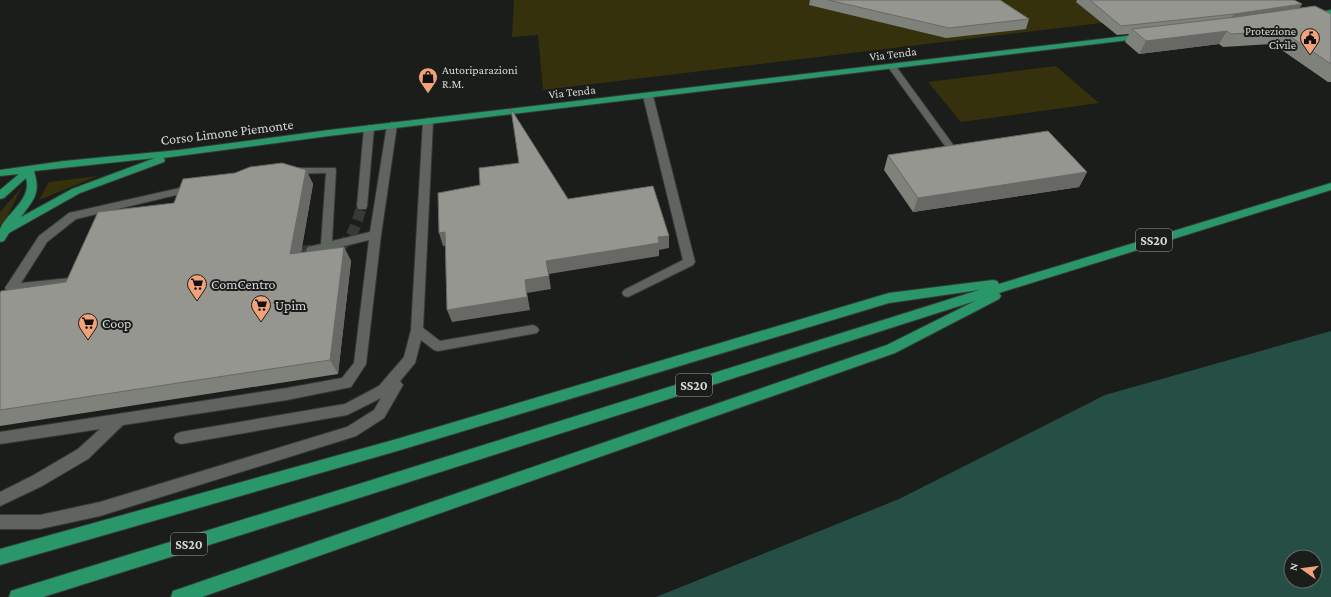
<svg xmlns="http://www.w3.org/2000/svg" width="1331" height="597" font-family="'Crimson Pro',serif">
<rect width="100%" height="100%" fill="#1a1d19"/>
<g fill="#36310d">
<path d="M514,0H1273L1276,2L543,90L538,35L512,37Z"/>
<path d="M1056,66L1099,103L961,122L928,82Z"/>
<path d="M98,176L39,200L49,182Z"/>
<path d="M22,187L5,221L0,226V212Z"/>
</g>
<path fill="#254f45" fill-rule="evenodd" d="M1331,331V597H656L899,499L1105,395ZM1291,557H1315V581H1291Z"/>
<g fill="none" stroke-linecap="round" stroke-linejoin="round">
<g stroke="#363935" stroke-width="11" stroke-dasharray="11 5.5" stroke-linecap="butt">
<path d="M339,247C354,238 357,221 362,206"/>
<path d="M285,254L312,250"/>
</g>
<g stroke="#373a36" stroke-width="2">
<g id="minor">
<path d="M892,64L895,65L954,146L956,148L954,150H948L888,67Z"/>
<path d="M648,93L653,96L695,262L693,265L628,297L624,296L622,293L624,290L683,260L643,96Z"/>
<path d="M428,118L433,121L423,328L440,341L533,325L537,327L539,330L537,333L438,351L434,350L421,340L415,363L400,381L403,385L384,418L356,436L100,516L40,529H0V515H40L100,502L347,427L374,410L381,398L347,415L181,444L176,442L174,438L176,434L181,432L345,404L379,386L404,357L411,330L423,121Z"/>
<path d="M392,122L397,125L381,235L366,364L351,387L287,400L123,425L88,459L42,486L0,506V492L32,476L78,449L100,429L0,444V432L287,388L342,378L354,363L369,240L312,254L308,253L306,250L308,247L321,244L326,173L290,174L285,171L290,168H335L336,170L332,241L370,232L387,125Z"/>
<path d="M369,125L374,128L367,206L366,209H358L357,206L364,128Z"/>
<path d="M193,185L198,188L197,190L76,219L47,242L21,283L70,278L74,279L76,282L74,285L11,292L7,291L5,288L7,285L39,236L69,213Z"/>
</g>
</g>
<g stroke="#373a36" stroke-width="2">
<g id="major">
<path d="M1331,10V14L1312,17L1308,15L1312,13Z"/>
<path d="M1143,34H1146L1147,36L1146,38L329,136L163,158L165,160L164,162L80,193L9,233L4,241L0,242C0,238 0,233 0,229C7,212 32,200 26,178L4,198L0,199V190L19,174L0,176V170L64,161L179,150L329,130ZM155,158L72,189L21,217C34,199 41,194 34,171Z"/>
<path d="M1331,183V190L999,293L1001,296L999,299L895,353L202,597H171L173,591L179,589L887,345L975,301L362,497L43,597H9L11,591L17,589L362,483L979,290L889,303L397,451L0,565V549L397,439L889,293L993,280L997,281L999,284Z"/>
</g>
</g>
<use href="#minor" fill="#60645f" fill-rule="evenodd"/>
<use href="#major" fill="#299769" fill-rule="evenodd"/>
</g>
<g fill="#7f817b">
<path d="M810,0H1000L1029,19L1026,29L946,38L809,5Z"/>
<path d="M1077,0H1294L1302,4L1299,8L1331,14V82H1328L1273,44L1223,47L1219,44L1139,54L1125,42L1129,34L1117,35L1076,2Z"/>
<path d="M888,155L1087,172L1079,187L913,212L884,170Z"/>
<path d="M306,170L313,184L301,253L344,247L351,261L338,374L0,426V293L66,282L174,203L235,173Z"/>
</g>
<g fill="#686964">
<path d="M1302,4L1296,14L1228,24L1234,14Z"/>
<path d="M1227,31L1219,44L1139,54L1146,41Z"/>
<path d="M306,170L313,184L298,269L290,254Z"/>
<path d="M1087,172L1079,187L913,212L918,198Z"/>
<path d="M445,232L449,245L443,246L439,233Z"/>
<path d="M669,236V248L659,250V256L549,274L546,261L658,237Z"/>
<path d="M344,247L351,261L338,374L330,360Z"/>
<path d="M549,276L551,289L527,293L530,310L452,322L447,310L525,280Z"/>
</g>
<g fill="#94968f" stroke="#686964">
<path d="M828,0H1000L1029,19L949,28Z"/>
<path d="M1090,0H1294L1302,4L1234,14L1121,26Z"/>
<path d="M1315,6L1331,14V64L1282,31L1231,34L1227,31L1146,41L1132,29L1236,17Z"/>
<path d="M511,109L568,199L653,186L669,236L658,237L659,243L546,261L549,276L525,280L527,297L447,310L445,232L439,233L438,193L480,185L479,168L519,163Z"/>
<path d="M1048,131L1087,172L918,198L888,155Z"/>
<path d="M282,163L306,170L290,254L344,247L330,360L0,410V293L1,291L66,282L98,212L174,203L183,179L235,173L250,167Z"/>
</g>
<defs>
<g id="civic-pin" transform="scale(1)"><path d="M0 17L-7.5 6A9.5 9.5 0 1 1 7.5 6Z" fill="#f1a27b" stroke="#1a1d19"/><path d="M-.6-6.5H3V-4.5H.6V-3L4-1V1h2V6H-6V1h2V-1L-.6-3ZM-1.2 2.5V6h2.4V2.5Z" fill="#111"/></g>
<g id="shop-pin" transform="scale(1)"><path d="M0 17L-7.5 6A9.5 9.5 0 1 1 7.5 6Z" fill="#f1a27b" stroke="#1a1d19"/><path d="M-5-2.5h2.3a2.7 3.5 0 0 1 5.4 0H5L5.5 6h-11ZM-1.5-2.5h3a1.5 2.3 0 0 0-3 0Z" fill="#111"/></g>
<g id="supermarket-pin" transform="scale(1)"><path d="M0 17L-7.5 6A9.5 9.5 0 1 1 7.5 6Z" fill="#f1a27b" stroke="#1a1d19"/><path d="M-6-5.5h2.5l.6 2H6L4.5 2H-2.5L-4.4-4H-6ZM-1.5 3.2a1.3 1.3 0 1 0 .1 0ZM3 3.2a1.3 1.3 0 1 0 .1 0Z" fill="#111"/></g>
</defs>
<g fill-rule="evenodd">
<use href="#civic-pin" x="1310" y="38"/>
<use href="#shop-pin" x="428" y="77"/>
<use href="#supermarket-pin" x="197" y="284"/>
<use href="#supermarket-pin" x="261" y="305"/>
<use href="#supermarket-pin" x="88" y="323"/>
</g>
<g text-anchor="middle" stroke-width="4" stroke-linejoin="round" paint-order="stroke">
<g font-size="12" fill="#d7d9d6" stroke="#1a1d19" text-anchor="end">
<text x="1296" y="35">Protezione<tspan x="1296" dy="14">Civile</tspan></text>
<text x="442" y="74" text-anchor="start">Autoriparazioni<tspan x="442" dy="14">R.M.</tspan></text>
</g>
<g font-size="12" fill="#d7d9d6" stroke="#1a1d19">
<text transform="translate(893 54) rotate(-7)" y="4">Via Tenda</text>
<text transform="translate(572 92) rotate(-6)" y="4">Via Tenda</text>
</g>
<g fill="#1a1d19" stroke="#9ea19d" stroke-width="1">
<rect x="1136" y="229" width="36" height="22" rx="3"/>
<rect x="676" y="374" width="36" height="22" rx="3"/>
<rect x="171" y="533" width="36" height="22" rx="3"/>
</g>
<g font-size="13" font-weight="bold" fill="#d7d9d6">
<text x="1154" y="245">SS20</text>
<text x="694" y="390">SS20</text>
<text x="189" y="549">SS20</text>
</g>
<g font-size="14" fill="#d7d9d6" stroke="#1a1d19">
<text transform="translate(227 132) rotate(-7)" y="5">Corso Limone Piemonte</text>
</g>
<g font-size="14" fill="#d7d9d6" stroke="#1a1d19" text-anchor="start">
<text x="211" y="289">ComCentro</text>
<text x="275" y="310">Upim</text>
<text x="102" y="328">Coop</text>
</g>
</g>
<g transform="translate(1303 569) rotate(284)"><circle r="19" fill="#1a1d19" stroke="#666865"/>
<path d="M0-3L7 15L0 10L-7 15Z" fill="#f1a27b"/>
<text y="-6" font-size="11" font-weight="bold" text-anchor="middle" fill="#d7d9d6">N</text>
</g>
</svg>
